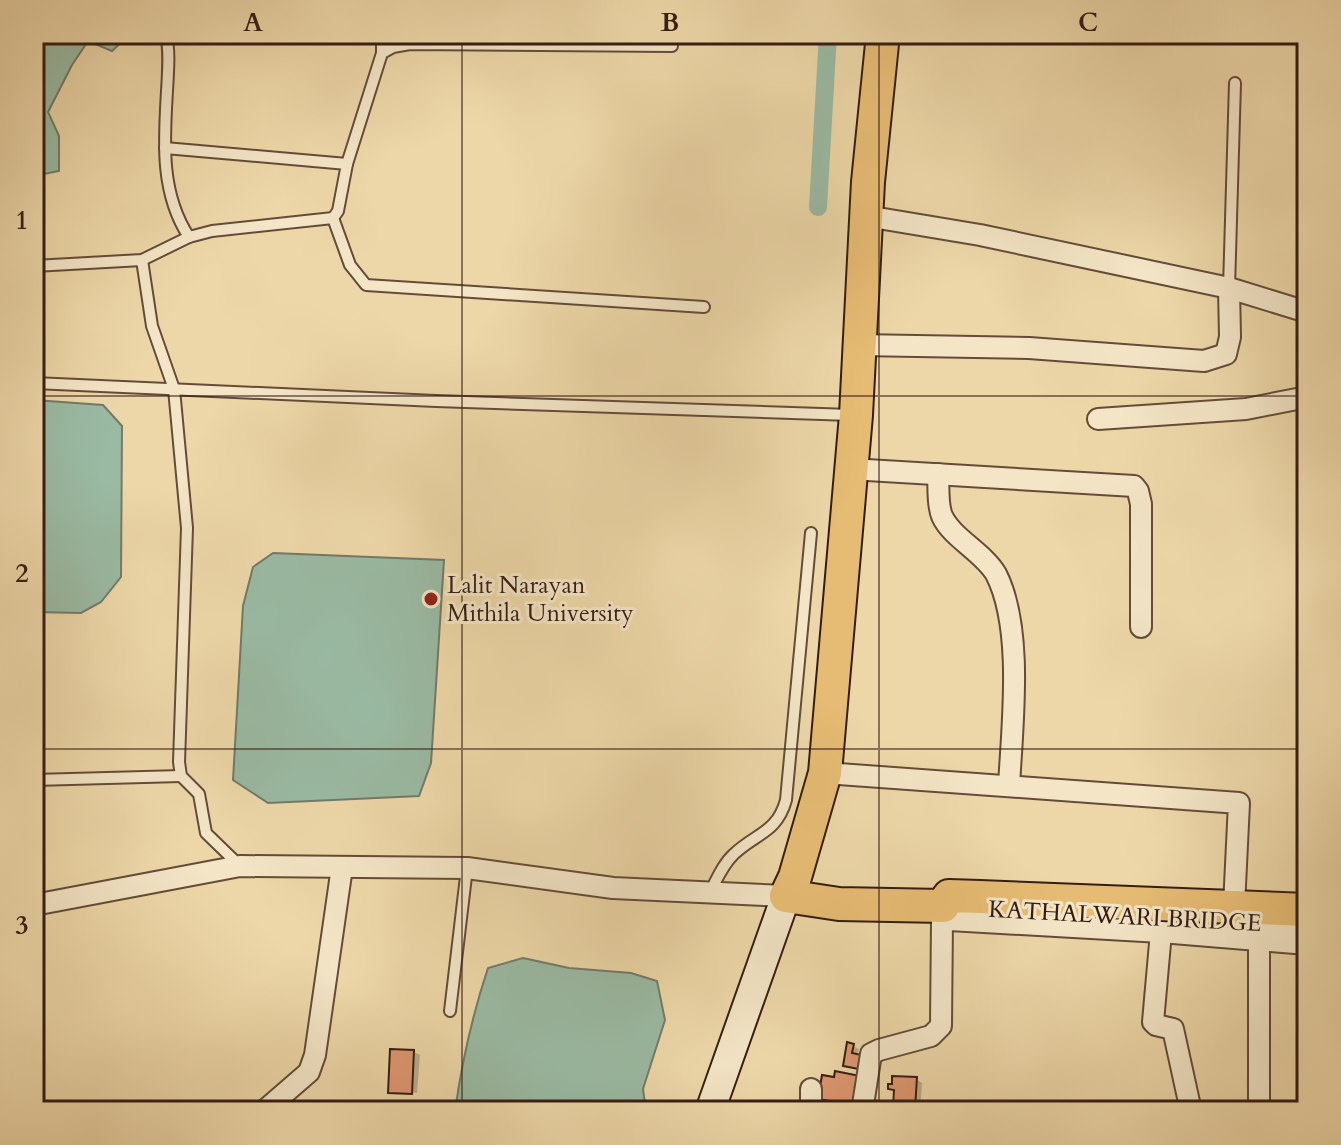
<svg xmlns="http://www.w3.org/2000/svg" width="1341" height="1145" font-family="Cardo,serif">
<rect width="100%" height="100%" fill="#edd7a8"/>
<filter id="stains"><feTurbulence type="fractalNoise" baseFrequency=".0025" numOctaves="4"/><feColorMatrix values="0 0 0 0 .2 0 0 0 0 .09 0 0 0 0 .02 0 0 0 .5 -.17"/></filter>
<radialGradient id="worn" r=".72"><stop offset=".6" stop-color="#630" stop-opacity="0"/><stop offset="1" stop-color="#630" stop-opacity=".3"/></radialGradient>
<g fill="#9abaa3" stroke="#727b6a" stroke-width="2">
<path d="M34,34H130L112,51L88,41L72,65L48,112L59,136V171L34,176Z"/>
<path d="M34,400L103,405L122,426L121,577L101,602L81,613L34,612Z"/>
<path d="M273,553L444,560L431,763L419,796L268,803L233,780L243,606L253,567Z"/>
<path d="M523,958L569,968L631,973L657,981L665,1020L643,1089L646,1111H455C462,1061 472,1016 488,968Z"/>
</g>
<g fill="#0003">
<path d="M853,1046L859,1049L857,1056L869,1072L845,1065Z"/>
<path d="M414,1052L420,1055L417,1093L393,1091V1094L390,1092Z"/>
<path d="M824,1077L865,1108L851,1105L859,1111L833,1105L820,1098Z"/>
<path d="M916,1079L922,1083L920,1111L900,1110L895,1107V1091L890,1088Z"/>
</g>
<g fill="none" stroke-linecap="round" stroke-linejoin="round">
<path stroke="#9abaa3" stroke-width="18" d="M818,207L828,34"/>
</g>
<g fill="#df9771" stroke="#351d14" stroke-width="2">
<path d="M847,1042L854,1044L852,1053L866,1056L864,1070L843,1066Z"/>
<path d="M390,1049L414,1050L412,1094L388,1093Z"/>
<path d="M835,1071L865,1077L860,1106L818,1099L822,1075L834,1077Z"/>
<path d="M892,1076L917,1077L915,1109L893,1108L894,1090L888,1089V1084H892Z"/>
<path d="M818,1101L860,1109L859,1111H816Z"/>
</g>
<g fill="none" stroke-linecap="round" stroke-linejoin="round">
<g stroke="#634c39" stroke-width="14">
<g id="lane">
<path d="M166,34C170,52 168,72 167,91C164,141 160,193 189,237"/>
<path d="M382,53V34"/>
<path d="M165,148L347,164"/>
<path d="M333,218L350,265L366,285L704,307"/>
<path d="M142,260L152,326L174,389L187,528L179,762L181,776L199,794L206,833L240,866"/>
<path d="M34,266L142,260L189,237L212,231L333,218L338,211L347,164L382,53L393,47L410,44L672,46"/>
<path d="M1229,288L1235,83"/>
<path d="M34,383L436,401L851,415"/>
<path d="M34,780L181,776"/>
<path d="M710,892C717,879 723,864 734,854C756,833 777,833 786,800L811,533"/>
<path d="M450,1011L467,868"/>
</g>
</g>
<g stroke="#634c39" stroke-width="24">
<g id="street">
<path d="M866,216L980,235L1229,288L1307,312"/>
<path d="M859,345L1029,348L1204,361L1226,354L1230,337L1229,288"/>
<path d="M1098,419L1246,409L1307,397"/>
<path d="M850,469L1134,486L1138,491L1141,504V627"/>
<path d="M938,474C939,487 937,504 942,516C952,538 983,552 996,574C1024,629 1012,726 1009,786"/>
<path d="M825,773L1239,803L1234,906"/>
<path d="M34,905L240,866L467,868L613,888L786,896"/>
<path d="M943,906L942,919L949,920L1161,932L1307,944"/>
<path d="M1161,932L1153,1022L1156,1025L1173,1029L1191,1111"/>
<path d="M1259,940V1111"/>
<path d="M264,1111L309,1072L315,1055L342,867"/>
<path d="M811,1111V1089"/>
<path d="M862,1111L871,1054L879,1050L931,1036L941,1026L942,919"/>
</g>
</g>
<g stroke="#351d14" stroke-width="32">
<g id="secondary">
<path d="M1243,922L1307,927"/>
<path d="M710,1111L786,896"/>
</g>
</g>
<g stroke="#351d14" stroke-width="36">
<path id="primary" d="M883,34L868,182L856,415L825,773L795,877L786,896L839,904L943,906L949,896L980,897L1307,910"/>
</g>
<use href="#lane" stroke="#f3e5c6" stroke-width="10"/>
<use href="#street" stroke="#f3e5c6" stroke-width="20"/>
<use href="#secondary" stroke="#f3e5c6" stroke-width="28"/>
<use href="#primary" stroke="#e6bc74" stroke-width="32"/>
</g>
<path fill="none" stroke="#351d14" stroke-width="2" stroke-opacity="0.55" d="M462,34V1111M879,34V1111M34,396H1307M34,749H1307"/>
<circle fill="#8f2418" stroke="#f3e5c6" stroke-width="3" cx="431" cy="599" r="8"/>
<g text-anchor="middle" stroke-width="6" stroke-linejoin="round" paint-order="stroke">
<g font-size="24" fill="#351d14" stroke="#f3e5c6" text-anchor="start">
<text x="447" y="593">Lalit Narayan<tspan x="447" dy="28">Mithila University</tspan></text>
</g>
<g font-size="24" fill="#351d14" stroke="#f3e5c6">
<text transform="translate(1125 916) rotate(3)" y="8">KATHALWARI BRIDGE</text>
</g>
</g>
<rect width="1341" height="1145" fill="none" stroke="#edd7a8" stroke-width="88"/>
<rect x="44" y="44" width="1253" height="1057" fill="none" stroke="#351d14" stroke-width="3"/>
<g font-size="26" text-anchor="middle" font-weight="bold" fill="#351d14">
<text x="253" y="31">A</text>
<text x="670" y="31">B</text>
<text x="1088" y="31">C</text>
<text x="22" y="229">1</text>
<text x="22" y="582">2</text>
<text x="22" y="934">3</text>
</g>
<rect width="100%" height="100%" filter="url(#stains)"/>
<rect width="100%" height="100%" fill="url(#worn)"/>
</svg>
